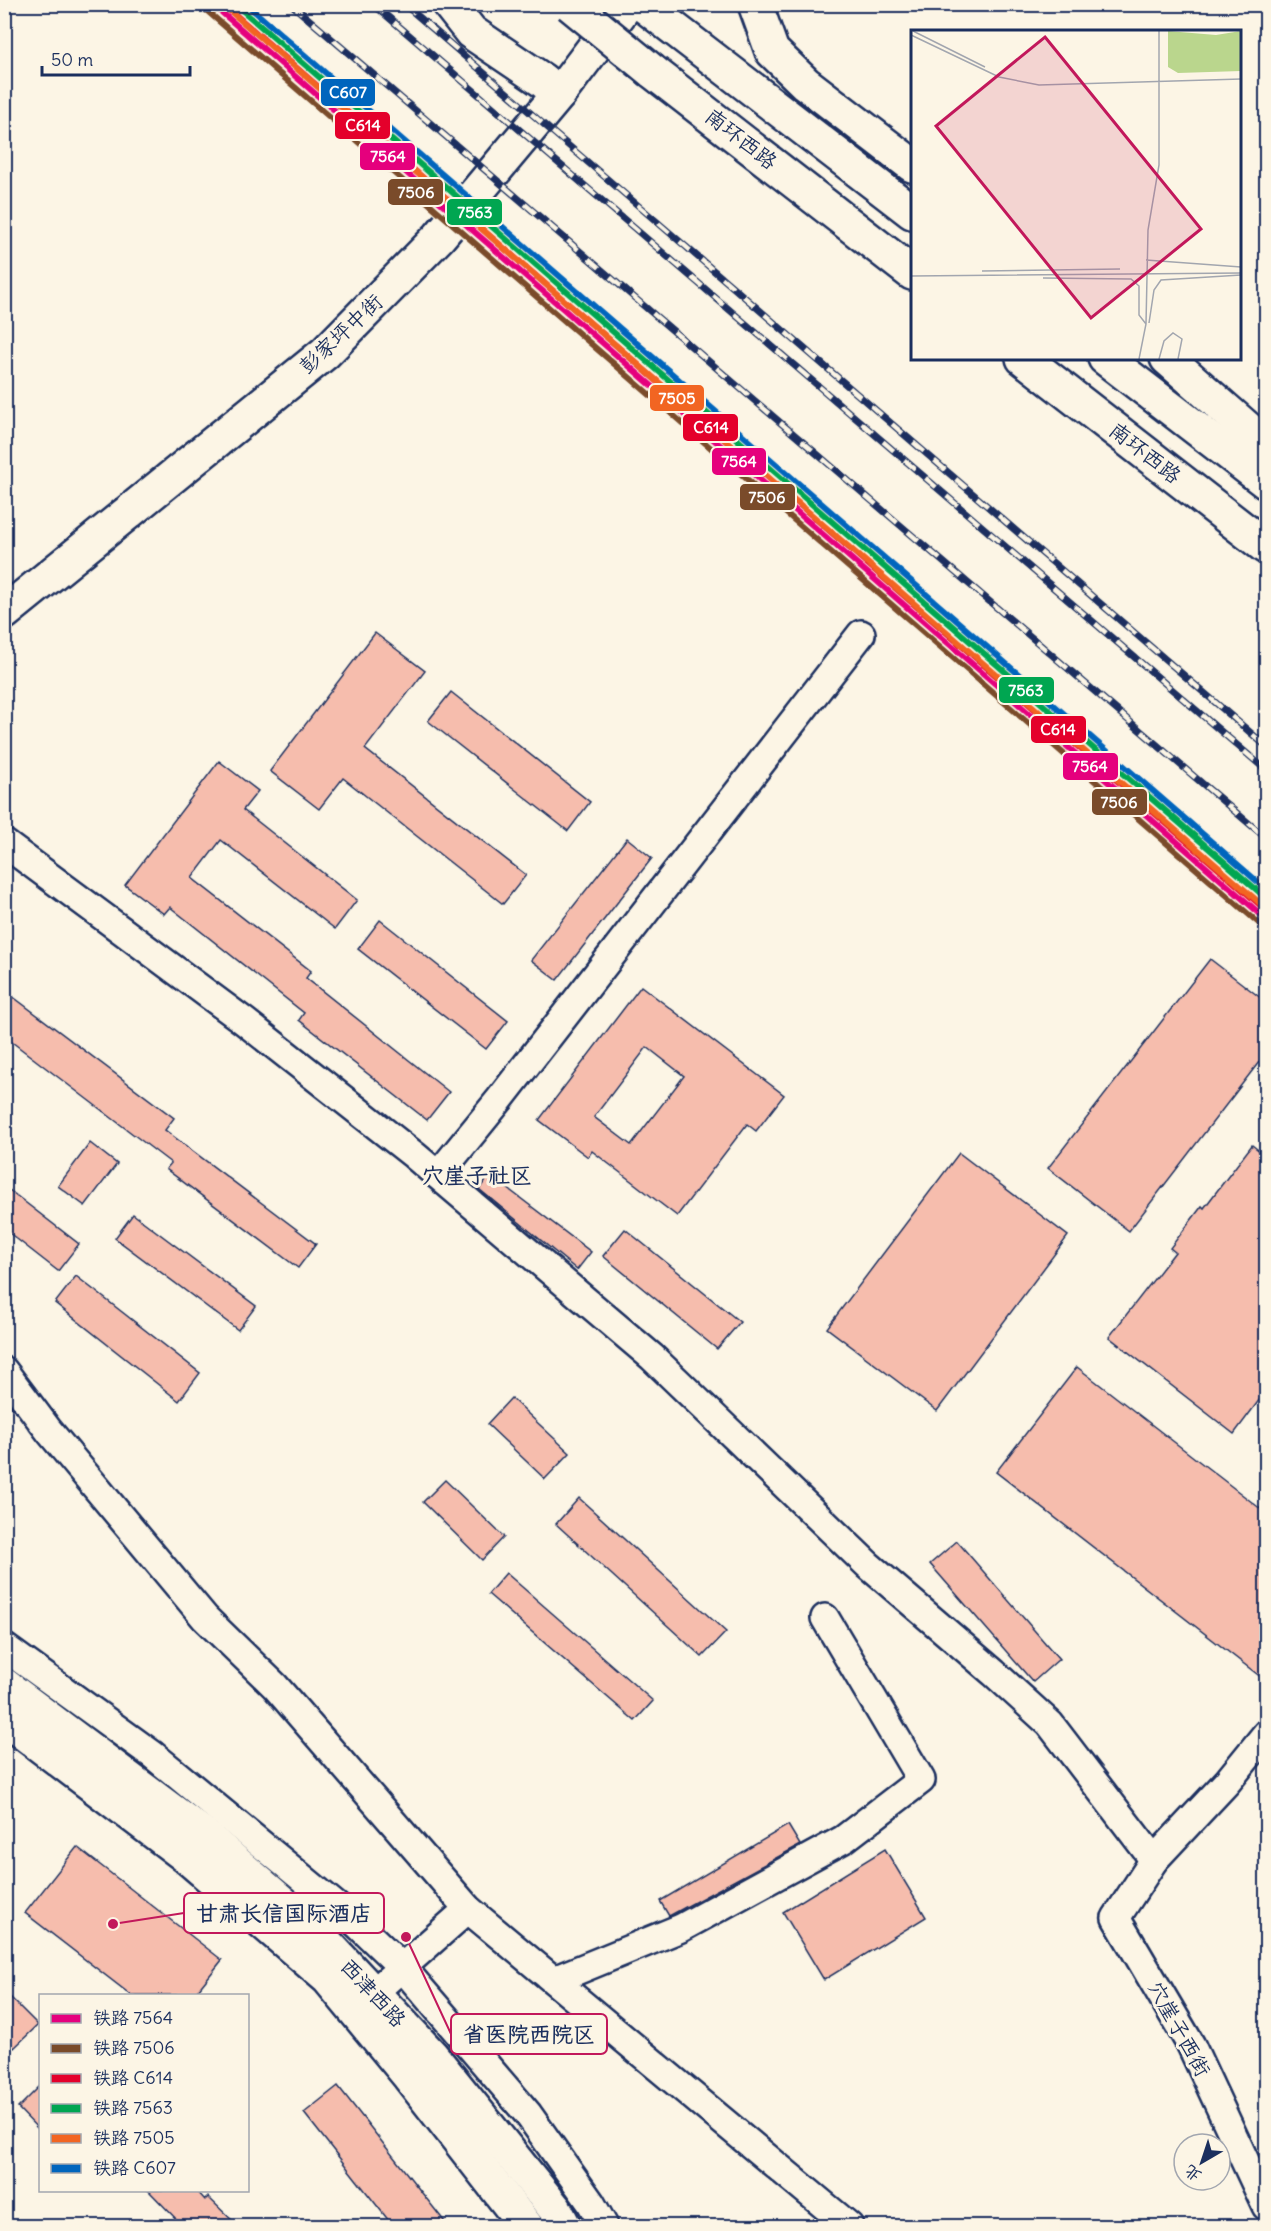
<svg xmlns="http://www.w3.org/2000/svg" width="1271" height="2231" font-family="Delius,'LXGW WenKai TC',sans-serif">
<rect width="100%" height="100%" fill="#fcf5e5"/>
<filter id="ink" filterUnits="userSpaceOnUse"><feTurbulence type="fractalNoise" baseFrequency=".0167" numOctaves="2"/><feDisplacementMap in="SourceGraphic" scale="12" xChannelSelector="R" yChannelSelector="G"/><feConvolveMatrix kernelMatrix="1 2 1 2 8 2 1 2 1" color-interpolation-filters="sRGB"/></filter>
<g filter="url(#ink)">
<g fill="#f6bdad" stroke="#1b2f5e" stroke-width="1.5" fill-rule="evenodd">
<path d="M375,633L425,671L365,749L526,875L503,904L343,778L319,809L270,771Z"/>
<path d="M451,692L590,802L568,831L428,721Z"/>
<path d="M219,761L258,791L243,810L357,900L335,929L221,840L192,878L311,971L306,978L449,1092L427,1120L299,1020L304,1013L170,907L164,914L125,885Z"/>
<path d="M627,838L652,858L557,980L531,960Z"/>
<path d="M380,920L508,1021L486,1049L358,949Z"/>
<path d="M1210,959L1266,1002V1053L1129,1231L1048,1168Z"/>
<path d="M641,986L784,1095L756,1131L747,1124L677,1216L592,1151L588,1157L539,1120ZM647,1047L684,1076L631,1145L594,1117Z"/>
<path d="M4,990L174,1118L165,1130L316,1244L298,1268L166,1169L171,1163L4,1036Z"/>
<path d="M90,1143L117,1164L85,1206L58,1186Z"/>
<path d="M1252,1145L1266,1156V1391L1234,1434L1109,1337L1175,1252L1170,1248L1202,1206L1204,1208Z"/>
<path d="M959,1153L1068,1236L937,1411L827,1328Z"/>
<path d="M490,1175L591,1252L577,1270L479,1189Z"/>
<path d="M4,1186L79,1244L58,1271L4,1229Z"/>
<path d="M133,1214L256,1306L238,1330L115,1238Z"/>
<path d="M625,1229L740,1322L717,1349L603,1256Z"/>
<path d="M76,1276L200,1373L179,1401L55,1303Z"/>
<path d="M1077,1367L1266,1513V1681L996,1472Z"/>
<path d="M511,1398L570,1453L545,1479L487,1424Z"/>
<path d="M445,1480L504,1537L482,1560L423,1502Z"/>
<path d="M579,1498L726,1632L702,1657L556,1524Z"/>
<path d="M957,1541L1059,1659L1033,1682L930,1564Z"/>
<path d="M506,1573L653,1701L635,1721L488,1594Z"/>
<path d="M788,1825L800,1845L669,1916L660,1901Z"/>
<path d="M77,1847L222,1960L194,1995H131L25,1913Z"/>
<path d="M885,1849L926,1917L824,1980L783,1912Z"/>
<path d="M4,1991L38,2025L14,2048L4,2038Z"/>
<path d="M40,2086V2131L18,2108Z"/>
<path d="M338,2086L448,2226H393L304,2113Z"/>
<path d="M148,2190H196L205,2200L208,2197L238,2226H183Z"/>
</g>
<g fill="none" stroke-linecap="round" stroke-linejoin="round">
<g stroke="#1b2f5e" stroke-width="32">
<g id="minor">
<path d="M4,843L244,1021L414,1155L652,1357L868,1565L994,1673L1050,1724L1154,1860L1227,1782L1266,1734"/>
<path d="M438,1175L500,1099L861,634"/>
<path d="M4,1371L49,1431L205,1618L275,1686L468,1909L849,2226"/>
<path d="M4,1647L153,1755L353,1920L402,1967L528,2114L591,2203L604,2226"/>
<path d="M1154,1860L1116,1918L1191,2045L1266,2206"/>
<path d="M554,1980L681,1928L844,1839L921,1780L825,1618"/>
<path d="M373,1993L468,1909"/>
</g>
</g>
<g stroke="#1b2f5e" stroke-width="38">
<g id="major">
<path d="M449,4L471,32L542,80L559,94"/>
<path d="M755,4L772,51L805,83L912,165"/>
<path d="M1167,358L1266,445"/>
<path d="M4,613L325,353L439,237L559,94L627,4"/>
<path d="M4,1685L204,1835L313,1929L432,2056L555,2209L564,2226"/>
<path d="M4,1718L186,1856L328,1978L409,2076L526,2226"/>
</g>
</g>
<g stroke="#1b2f5e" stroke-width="38">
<g id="highway">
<path d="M642,4L912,212"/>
<path d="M652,71L912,273"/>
<path d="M1023,358L1266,547"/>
<path d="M1105,358L1266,482"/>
</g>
</g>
<use href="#minor" stroke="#fcf5e5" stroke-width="27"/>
<use href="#major" stroke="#fcf5e5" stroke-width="33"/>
<use href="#highway" stroke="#fcf5e5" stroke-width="33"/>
<g stroke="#1b2f5e" stroke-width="7">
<g id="rail">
<path d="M291,4L1266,838"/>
<path d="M373,4L1266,770"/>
<path d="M404,4L1266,746"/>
</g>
</g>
<use href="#rail" stroke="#fcf5e5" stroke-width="4.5" stroke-dasharray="14" stroke-linecap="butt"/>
<g stroke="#1b2f5e" stroke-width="38" stroke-linecap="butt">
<path id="highway-bridge" d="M570,4L652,71"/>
</g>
<use href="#highway-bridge" stroke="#fcf5e5" stroke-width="33"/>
<g stroke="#fcf5e5" stroke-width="10">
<path id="rail-1" d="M212,4L1266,919"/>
</g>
<g stroke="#fcf5e5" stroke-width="10">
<path id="rail-2" d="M206,10L1261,925"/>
</g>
<g stroke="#fcf5e5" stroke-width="10">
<path id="rail-3" d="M223,4L1266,910"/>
</g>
<g stroke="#fcf5e5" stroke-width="10">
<path id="rail-4" d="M235,4L1266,898"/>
</g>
<g stroke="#fcf5e5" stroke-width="10">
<path id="rail-5" d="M229,10L1261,904"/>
</g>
<g stroke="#fcf5e5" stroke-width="10">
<path id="rail-6" d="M246,4L1266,889"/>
</g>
<use href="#rail-1" stroke="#e5007d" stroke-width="6"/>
<use href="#rail-2" stroke="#7a4b2a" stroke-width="6"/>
<use href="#rail-3" stroke="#e4002b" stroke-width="6"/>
<use href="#rail-4" stroke="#00a651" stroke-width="6"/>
<use href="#rail-5" stroke="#f26522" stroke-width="6"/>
<use href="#rail-6" stroke="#0065bd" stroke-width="6"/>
</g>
</g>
<g text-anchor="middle" stroke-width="6" stroke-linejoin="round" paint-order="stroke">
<g font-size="21" fill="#1b2f5e" stroke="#fcf5e5">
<text transform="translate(741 139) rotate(38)" y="7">南环西路</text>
<text transform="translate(341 334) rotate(-43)" y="7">彭家坪中街</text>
<text transform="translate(1145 453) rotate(38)" y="7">南环西路</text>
<text transform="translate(373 1993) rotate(47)" y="7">西津西路</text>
<text transform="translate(1179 2029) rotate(61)" y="7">穴崖子西街</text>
</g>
<g font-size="22" font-weight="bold" fill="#1b2f5e" stroke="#fcf5e5">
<text x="477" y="1183">穴崖子社区</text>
</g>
</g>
<g transform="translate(911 30)">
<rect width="330" height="330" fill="#fcf5e5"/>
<path d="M257,1L305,5L330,1V41L267,43L257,37Z" fill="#bad68d"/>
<path fill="none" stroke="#a2a6af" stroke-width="1.5" d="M2,1L74,37M0,5L88,47L128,55L330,49M235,230L330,237M71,241L209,239M0,246L330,243M132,248L220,249L228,256V285L235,294M238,293L243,260L250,250L330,245M228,329L235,294L237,200L248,135V1M248,329L253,311L262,303L271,309L267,329"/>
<path fill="#c2185b" fill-opacity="0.15" stroke="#c2185b" stroke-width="3" d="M134,7L290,199L180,288L25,96Z"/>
<rect width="330" height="330" fill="none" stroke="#1b2f5e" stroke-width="3"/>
</g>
<path fill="none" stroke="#c2185b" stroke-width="2" d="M113 1924L184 1913M406 1937L451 2034"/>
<g fill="#c2185b" stroke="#fcf5e5" stroke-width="2">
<circle cx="113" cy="1924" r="6"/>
<circle cx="406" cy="1937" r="6"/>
</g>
<g fill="#fcf5e5" stroke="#c2185b" stroke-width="2">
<rect x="184" y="1893" width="200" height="40" rx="6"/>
<rect x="451" y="2014" width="156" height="40" rx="6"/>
</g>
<g font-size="22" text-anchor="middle" font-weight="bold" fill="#1b2f5e">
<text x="284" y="1921">甘肃长信国际酒店</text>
<text x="529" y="2042">省医院西院区</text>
</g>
<g stroke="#fcf5e5" stroke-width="2">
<rect x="320" y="78" width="56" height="29" rx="6" fill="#0065bd"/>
<rect x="334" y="111" width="57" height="29" rx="6" fill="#e4002b"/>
<rect x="359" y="142" width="57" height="29" rx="6" fill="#e5007d"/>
<rect x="387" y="178" width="57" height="28" rx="6" fill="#7a4b2a"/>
<rect x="446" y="198" width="57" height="28" rx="6" fill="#00a651"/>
<rect x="649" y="384" width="56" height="28" rx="6" fill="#f26522"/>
<rect x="682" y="413" width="57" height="29" rx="6" fill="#e4002b"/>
<rect x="711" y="447" width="56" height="29" rx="6" fill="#e5007d"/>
<rect x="739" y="483" width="57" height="28" rx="6" fill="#7a4b2a"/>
<rect x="998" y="676" width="57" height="28" rx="6" fill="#00a651"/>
<rect x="1030" y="715" width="57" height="29" rx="6" fill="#e4002b"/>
<rect x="1062" y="752" width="57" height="29" rx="6" fill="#e5007d"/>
<rect x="1091" y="788" width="57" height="28" rx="6" fill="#7a4b2a"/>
</g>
<g font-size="16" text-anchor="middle" font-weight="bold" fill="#fff">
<text x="348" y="98">C607</text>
<text x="363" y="131">C614</text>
<text x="388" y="162">7564</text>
<text x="416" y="198">7506</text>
<text x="475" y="218">7563</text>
<text x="677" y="404">7505</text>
<text x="711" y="433">C614</text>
<text x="739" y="467">7564</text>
<text x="767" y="503">7506</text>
<text x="1026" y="696">7563</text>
<text x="1058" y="735">C614</text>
<text x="1090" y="772">7564</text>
<text x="1119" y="808">7506</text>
</g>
<rect width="1271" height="2231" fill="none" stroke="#fcf5e5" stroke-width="24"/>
<rect x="12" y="12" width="1247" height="2207" fill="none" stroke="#1b2f5e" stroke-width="2" filter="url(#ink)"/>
<rect x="39" y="1994" width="210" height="198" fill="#fcf5e5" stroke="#a2a6af" stroke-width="1.5"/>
<rect x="51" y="2014" width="30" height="9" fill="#e5007d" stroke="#a2a6af" stroke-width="1.5"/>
<text x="93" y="2024" font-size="18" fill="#1b2f5e">铁路 7564</text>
<rect x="51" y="2044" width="30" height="9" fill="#7a4b2a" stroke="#a2a6af" stroke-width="1.5"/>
<text x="93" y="2054" font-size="18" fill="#1b2f5e">铁路 7506</text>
<rect x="51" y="2074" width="30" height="9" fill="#e4002b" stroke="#a2a6af" stroke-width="1.5"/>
<text x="93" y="2084" font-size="18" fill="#1b2f5e">铁路 C614</text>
<rect x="51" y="2104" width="30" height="9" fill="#00a651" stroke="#a2a6af" stroke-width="1.5"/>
<text x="93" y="2114" font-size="18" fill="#1b2f5e">铁路 7563</text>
<rect x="51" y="2134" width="30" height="9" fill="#f26522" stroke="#a2a6af" stroke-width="1.5"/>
<text x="93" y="2144" font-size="18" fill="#1b2f5e">铁路 7505</text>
<rect x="51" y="2164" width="30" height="9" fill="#0065bd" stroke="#a2a6af" stroke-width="1.5"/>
<text x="93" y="2174" font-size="18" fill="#1b2f5e">铁路 C607</text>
<g transform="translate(1202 2162) rotate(219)"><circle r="28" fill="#fcf5e5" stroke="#a2a6af" stroke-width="1.5"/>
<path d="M0-4.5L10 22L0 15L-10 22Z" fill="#1b2f5e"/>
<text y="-9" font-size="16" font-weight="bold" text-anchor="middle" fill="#1b2f5e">北</text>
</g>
<path d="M42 66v9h148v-9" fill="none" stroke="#1b2f5e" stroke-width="3"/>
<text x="51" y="66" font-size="18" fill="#1b2f5e" stroke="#fcf5e5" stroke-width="4.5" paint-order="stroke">50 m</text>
</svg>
